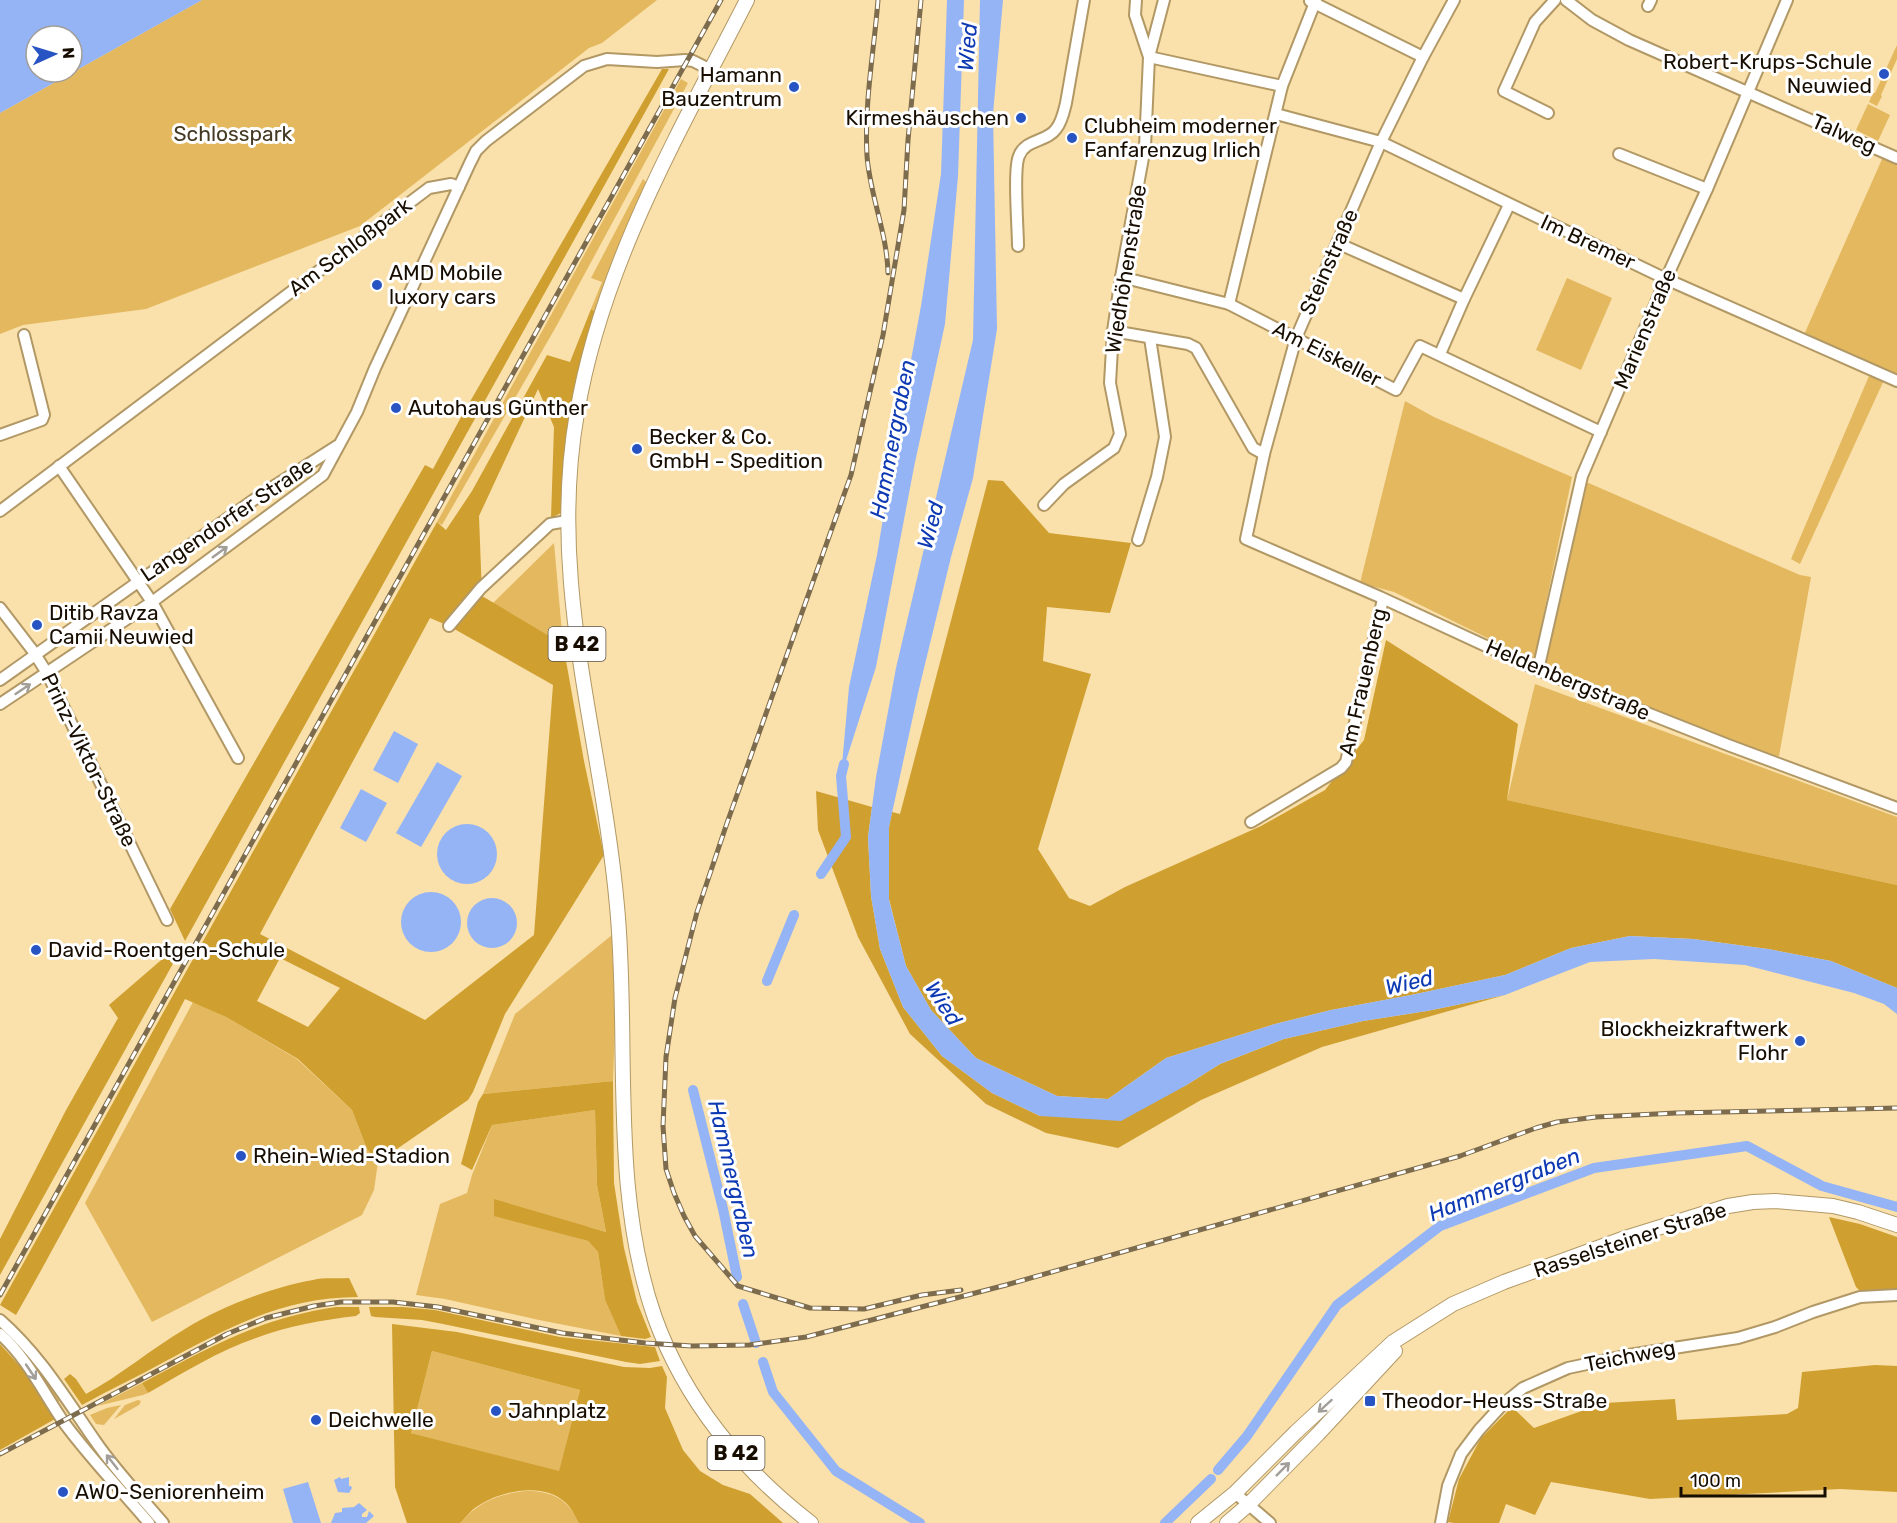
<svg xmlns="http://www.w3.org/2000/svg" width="1897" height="1523" font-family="Rubik,sans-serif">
<rect width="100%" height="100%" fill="#fae0ab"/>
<g fill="#e3b85f">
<path d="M202,0H657L602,43L589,48L360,226L146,309L23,325L0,334V113Z"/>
<path d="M1897,45V59L1881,95L1882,96L1877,106L1869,102L1873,93H1875Z"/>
<path d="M681,79L688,83L557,325L442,525L437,522Z"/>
<path d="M1868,104L1890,115L1878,141L1856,130Z"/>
<path d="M1883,157L1897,164V376L1859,358L1803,337Z"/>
<path d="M643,179L646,182L605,283L596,312L591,309L602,282L591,278Z"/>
<path d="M1567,278L1612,298L1581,370L1536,350Z"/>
<path d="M1869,376L1884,380L1800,564L1791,559Z"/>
<path d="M1405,401L1434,417L1572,477L1534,661L1394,592L1360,583Z"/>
<path d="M1584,481L1800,575L1811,577L1779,756L1764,755L1544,666Z"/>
<path d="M554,543L563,644L493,603Z"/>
<path d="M1535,684L1897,817V885L1507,800Z"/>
<path d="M612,935L615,1024L613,1081L483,1094L515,1014Z"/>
<path d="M193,1002L226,1017L297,1059L352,1110L367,1149L378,1162L374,1190L362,1215L152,1322L85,1203Z"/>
<path d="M595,1110L597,1185L606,1232L589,1227L494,1215L588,1241L598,1252L605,1300L621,1336L539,1320L445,1299L416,1295L440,1204L467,1193L472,1175L492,1125Z"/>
<path d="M7,1335L17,1341L63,1399L56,1403Z"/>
<path d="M432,1351L580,1390L559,1472L411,1433Z"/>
<path d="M142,1383L148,1393L143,1395L97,1406Z"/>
<path d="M138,1400L141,1401L139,1405L114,1419L125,1405Z"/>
<path d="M121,1405L104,1425L96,1424L90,1415L107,1408Z"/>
<path d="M525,1491C552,1491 567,1498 579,1523H460C478,1502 498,1494 525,1491Z"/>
</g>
<g fill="#cf9f30" fill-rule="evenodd">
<path d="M662,69H669L185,941L170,909L425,465L433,469L460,419Z"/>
<path d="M591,309L596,312L571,408L561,513L551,518L554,427L538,389L479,516L482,596L563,644L584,761L604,855L505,1014L473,1092L468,1100L378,1162L367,1149L352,1110L298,1059L226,1017L185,999C130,1105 75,1211 16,1315L0,1305L437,522L446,530L472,491L547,355L570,362ZM430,618L449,626L553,685L534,935L425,1020L260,934ZM280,958L340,988L308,1027L257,1001Z"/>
<path d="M988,480L1003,481L1049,533L1131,543L1110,613L1047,607L1043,661L1091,674L1038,849L1069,898L1090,906L1125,887L1261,826L1325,790L1364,740L1386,640L1518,724L1507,800L1897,885V988L1831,961L1768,949L1693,939L1630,936L1571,948L1505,975L1411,995L1331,1010L1275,1024L1166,1058L1108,1099L1057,1096L976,1058L931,1010L906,966L889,899V827L892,812L900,814Z"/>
<path d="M816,791L872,807L868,837L871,896L880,949L903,1007L942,1056L992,1093L1040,1116L1185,1086L1220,1064L1284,1039L1363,1021L1427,1011L1505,995L1322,1047L1201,1100L1118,1148L1046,1133L986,1104L910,1034L858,937L818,830Z"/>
<path d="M174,949L180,951L0,1275V1239L65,1112L118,1018L109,1005Z"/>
<path d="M613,1081L614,1183L624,1248L637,1302L651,1337L645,1339L621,1336L605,1300L598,1252L588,1241L494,1216V1199L606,1232L597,1185L595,1110L492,1125L472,1170L461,1164L478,1102L483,1094Z"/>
<path d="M1829,1217L1860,1224L1897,1237V1291L1861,1292L1856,1287Z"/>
<path d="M349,1278L358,1297C282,1297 228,1328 164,1362C137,1377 109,1390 82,1405L64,1379L70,1374L76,1379L86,1394C121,1375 151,1349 185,1329C220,1307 273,1287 313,1280C324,1277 338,1279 349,1278Z"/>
<path d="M336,1307H359L360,1313L356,1316C322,1320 288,1326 256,1338C218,1351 183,1373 148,1393L142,1383C209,1348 259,1318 336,1307Z"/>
<path d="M369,1307H403L435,1310L560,1337L655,1347L660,1361L640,1364L626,1362L443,1324L422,1320L375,1317L371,1316Z"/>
<path d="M392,1324L457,1332L624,1367L650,1368L662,1366L667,1377L665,1408L683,1450L700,1471L723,1485L750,1494L783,1523H579C575,1516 572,1509 566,1503C545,1482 504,1490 481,1504C472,1509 467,1516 460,1523H407L395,1487ZM432,1351L580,1390L559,1471L411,1433Z"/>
<path d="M0,1344L26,1373L55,1419L0,1450Z"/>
<path d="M1875,1365L1897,1366V1492L1840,1489L1650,1499L1551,1482L1535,1515L1506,1504L1499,1523H1454L1448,1522L1459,1479L1481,1438L1512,1407L1534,1428L1604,1403L1675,1399L1677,1420L1787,1414L1798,1408L1802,1372Z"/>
</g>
<g fill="#94b4f6" fill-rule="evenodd">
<path d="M0,0H202L0,113ZM36,36H72V72H36Z"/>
<path d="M947,0H964L958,176L945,324L914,467L876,667L841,776L849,687L877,555L894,452L921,306L941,174Z"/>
<path d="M980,0H1003L993,114L997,329L973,478L951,557L918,693L889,827V900L906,966L931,1010L976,1058L1057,1096L1108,1099L1166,1058L1275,1024L1331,1010L1411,995L1505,975L1571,948L1630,936L1693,939L1768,949L1831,961L1897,988V1014L1884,1004L1854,993L1745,965L1654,959L1590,962L1505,995L1427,1011L1363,1021L1284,1039L1220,1064L1185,1086L1121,1121L1040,1116L992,1093L942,1056L903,1007L880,949L871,896L868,837L876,777L896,668L973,340Z"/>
<path d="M394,731L418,744L398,783L373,770Z"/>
<path d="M437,762L462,776L421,847L396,833Z"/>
<path d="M361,789L387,803L366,842L340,828Z"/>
<circle cx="467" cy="854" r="30"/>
<circle cx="431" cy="922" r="30"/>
<circle cx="492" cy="923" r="25"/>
<path d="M340,1477L341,1479L349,1477V1486H351L352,1488L349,1493L338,1492L334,1480Z"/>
<path d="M308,1482L321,1523H293L283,1489Z"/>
<path d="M359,1503L367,1510L362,1514V1517H367L369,1511L374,1516L366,1523H331L335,1513L342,1512V1508L354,1507Z"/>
</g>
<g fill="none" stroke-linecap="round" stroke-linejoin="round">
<g stroke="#94b4f6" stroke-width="10">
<path d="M821,874L846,837L841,776L844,764"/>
<path d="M767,981L794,915"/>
<path d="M693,1090L723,1209L737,1277"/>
<path d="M743,1304L756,1343"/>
<path d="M763,1362L773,1392L836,1471L920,1523"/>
<path d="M1218,1470L1247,1436L1337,1305L1440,1226L1594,1168L1747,1146L1822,1186L1897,1207"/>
<path d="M1165,1523L1211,1479"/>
</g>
<g stroke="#b19865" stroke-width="14">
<g id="minor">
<path d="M1136,0L1135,15L1149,57L1282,86"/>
<path d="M1454,0L1423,57L1381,142L1296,338L1264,454L1246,539L1380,597L1538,670L1728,745L1897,808"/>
<path d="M1566,0L1592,20L1629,40L1897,158"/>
<path d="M1310,1L1423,57"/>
<path d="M1648,6L1651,0"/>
<path d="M1548,113L1504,91L1535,22L1555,0"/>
<path d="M1276,114L1381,142L1666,279L1897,381"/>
<path d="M1619,154L1707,189"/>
<path d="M1337,243L1464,299"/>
<path d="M1018,246C1018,228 1013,169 1019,156C1025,139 1047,142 1056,129C1062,122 1064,111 1066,103L1084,0"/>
<path d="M1121,277L1229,304L1396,390L1420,346L1601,432"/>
<path d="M1229,304L1282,86L1316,0"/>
<path d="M1113,331L1188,344L1196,348L1253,448L1264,454"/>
<path d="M1440,354L1464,299L1509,205"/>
<path d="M0,435L42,420L44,415L24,335"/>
<path d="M59,466L152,602L238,758"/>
<path d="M1044,505L1064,484L1114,448L1120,434L1110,383L1113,331L1121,277L1145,147L1149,57L1164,0"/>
<path d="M0,511L429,188L451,184L459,187"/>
<path d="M1138,540L1157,477L1165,437L1150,338"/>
<path d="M0,608L33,651L47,673L167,920"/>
<path d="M449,626L481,588L550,524L567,521"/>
<path d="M1538,670L1582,476L1666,279L1707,189L1787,0"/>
<path d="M0,680L262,494L337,446"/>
<path d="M0,704L152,602L323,475L357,412L375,368L470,163L476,151L486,141L584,66L607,59L657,62L685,60L693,61L711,70"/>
<path d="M1251,822L1341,768L1346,762L1383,599"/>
<path d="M0,1320C40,1355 66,1399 96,1442C116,1471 140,1496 163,1523"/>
<path d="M0,1334C28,1359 44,1394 65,1424C91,1459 121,1490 149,1523"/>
<path d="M1235,1493L1270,1523"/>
<path d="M1441,1523L1448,1486L1461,1454L1479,1430L1502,1405L1523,1388L1568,1368L1629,1355L1738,1338L1775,1327L1813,1312L1860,1297L1897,1295"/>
</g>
</g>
<g stroke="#b19865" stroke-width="16">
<g id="major">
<path d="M747,0C679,133 602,264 577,413C547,584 602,738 617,906C630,1041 609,1188 655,1318C685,1401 742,1470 811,1523"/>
<path d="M1198,1523L1235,1493L1296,1432L1393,1342L1453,1304L1504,1282L1622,1239L1728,1206L1753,1202L1776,1201L1833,1206L1858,1212L1897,1225"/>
<path d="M1227,1523L1248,1505L1318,1434L1395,1351"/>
</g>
</g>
<use href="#minor" stroke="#fff" stroke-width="10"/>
<use href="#major" stroke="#fff" stroke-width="14"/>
<g stroke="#7c6b4c" stroke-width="5">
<g id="rail">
<path d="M878,0C874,51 864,104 867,156C870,196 887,232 888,273"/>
<path d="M921,0L908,140L904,210L883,335L851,475L727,823L697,912L675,998L666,1057L663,1126L666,1169L674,1193L684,1216L695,1236L738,1286L810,1308L864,1309L922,1295L961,1290"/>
<path d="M0,1295L721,0"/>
<path d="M0,1454L227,1334L266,1318L314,1306L341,1302H393L438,1307L562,1333L645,1343L692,1346L749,1345L806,1337L1006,1285L1460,1156L1536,1128L1557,1122L1596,1117L1676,1113L1897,1108"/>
</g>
</g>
<use href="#rail" stroke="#fff" stroke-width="3" stroke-dasharray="9" stroke-linecap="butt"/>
</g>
<defs><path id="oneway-shaft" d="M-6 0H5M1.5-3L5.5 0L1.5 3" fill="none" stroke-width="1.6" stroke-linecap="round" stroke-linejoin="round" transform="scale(1.5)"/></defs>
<g stroke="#a29e99">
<use href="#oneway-shaft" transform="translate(220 552) rotate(-36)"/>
<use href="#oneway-shaft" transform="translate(23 689) rotate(-34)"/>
<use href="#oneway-shaft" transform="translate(31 1372) rotate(56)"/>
<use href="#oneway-shaft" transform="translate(1325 1406) rotate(138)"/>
<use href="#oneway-shaft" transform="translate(112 1462) rotate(-128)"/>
<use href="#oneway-shaft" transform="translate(1283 1469) rotate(-45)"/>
</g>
<g fill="#2754c2" stroke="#fff" stroke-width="2">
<circle cx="1884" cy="74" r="6"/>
<circle cx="794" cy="87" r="6"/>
<circle cx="1021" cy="118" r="6"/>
<circle cx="1072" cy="138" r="6"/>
<circle cx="377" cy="285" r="6"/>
<circle cx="396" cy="408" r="6"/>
<circle cx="637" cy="449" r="6"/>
<circle cx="37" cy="625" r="6"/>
<circle cx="36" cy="950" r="6"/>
<circle cx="1800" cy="1041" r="6"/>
<circle cx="241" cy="1156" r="6"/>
<rect x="1364" y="1395" width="12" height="12" rx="3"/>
<circle cx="496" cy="1411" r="6"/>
<circle cx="316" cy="1420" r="6"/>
<circle cx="63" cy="1492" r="6"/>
</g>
<g text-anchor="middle" stroke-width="6" stroke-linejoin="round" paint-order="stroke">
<g fill="#fff" stroke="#5d564c" stroke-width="1.5">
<rect x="548.5" y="627" width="57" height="34" rx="4.5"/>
<rect x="707.5" y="1436" width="57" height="34" rx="4.5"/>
</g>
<g font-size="20" font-weight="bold" fill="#170d00">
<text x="577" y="651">B 42</text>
<text x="736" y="1460">B 42</text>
</g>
<g font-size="21" fill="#170d00" stroke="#fff" text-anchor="start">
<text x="1872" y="69" text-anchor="end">Robert-Krups-Schule<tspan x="1872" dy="24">Neuwied</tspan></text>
<text x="782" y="82" text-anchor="end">Hamann<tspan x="782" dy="24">Bauzentrum</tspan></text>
<text x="1009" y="125" text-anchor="end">Kirmeshäuschen</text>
<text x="1084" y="133">Clubheim moderner<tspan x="1084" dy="24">Fanfarenzug Irlich</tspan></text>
<text x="389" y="280">AMD Mobile<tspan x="389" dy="24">luxory cars</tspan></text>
<text x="408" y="415">Autohaus Günther</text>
<text x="649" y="444">Becker &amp; Co.<tspan x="649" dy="24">GmbH - Spedition</tspan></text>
<text x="49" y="620">Ditib Ravza<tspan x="49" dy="24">Camii Neuwied</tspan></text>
<text x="48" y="957">David-Roentgen-Schule</text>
<text x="1788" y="1036" text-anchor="end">Blockheizkraftwerk<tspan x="1788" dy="24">Flohr</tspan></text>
<text x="253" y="1163">Rhein-Wied-Stadion</text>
<text x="1382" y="1408">Theodor-Heuss-Straße</text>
<text x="508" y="1418">Jahnplatz</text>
<text x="328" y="1427">Deichwelle</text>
<text x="75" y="1499">AWO-Seniorenheim</text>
</g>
<g font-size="21" fill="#443922" stroke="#fff">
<text x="233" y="141">Schlosspark</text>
</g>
<g font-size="21" fill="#170d00" stroke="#fff">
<text transform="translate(1844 134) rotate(24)" y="7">Talweg</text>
<text transform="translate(1588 242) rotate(25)" y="7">Im Bremer</text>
<text transform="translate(350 247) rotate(-37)" y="7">Am Schloßpark</text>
<text transform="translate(1329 262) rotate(-66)" y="7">Steinstraße</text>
<text transform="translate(1126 269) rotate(-81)" y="7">Wiedhöhenstraße</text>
<text transform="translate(1645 329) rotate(-67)" y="7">Marienstraße</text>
<text transform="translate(1327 354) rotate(27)" y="7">Am Eiskeller</text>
<text transform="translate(227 520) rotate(-34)" y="7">Langendorfer Straße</text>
<text transform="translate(1568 680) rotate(23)" y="7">Heldenbergstraße</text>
<text transform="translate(1363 682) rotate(-77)" y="7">Am Frauenberg</text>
<text transform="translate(89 760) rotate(64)" y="7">Prinz-Viktor-Straße</text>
<text transform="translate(1630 1240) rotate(-18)" y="7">Rasselsteiner Straße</text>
<text transform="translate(1630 1356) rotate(-11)" y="7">Teichweg</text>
</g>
<g font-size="22" font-style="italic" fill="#0d39b3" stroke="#fff">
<text transform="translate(967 47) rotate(-85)" y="8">Wied</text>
<text transform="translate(892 439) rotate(-79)" y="8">Hammergraben</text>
<text transform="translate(930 525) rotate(-75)" y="8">Wied</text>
<text transform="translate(1409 982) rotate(-13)" y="8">Wied</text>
<text transform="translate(944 1003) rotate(57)" y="8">Wied</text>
<text transform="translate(734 1179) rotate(77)" y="8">Hammergraben</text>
<text transform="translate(1504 1184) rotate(-22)" y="8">Hammergraben</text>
</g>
</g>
<g transform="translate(54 54) rotate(86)"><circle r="28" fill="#ffffff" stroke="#a29e99" stroke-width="1.5"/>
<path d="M0-4.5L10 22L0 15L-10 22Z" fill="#2754c2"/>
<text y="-9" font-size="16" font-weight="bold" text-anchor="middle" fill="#170d00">N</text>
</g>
<path d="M1681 1487v9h144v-9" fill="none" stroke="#170d00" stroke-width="3"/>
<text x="1690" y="1487" font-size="18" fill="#170d00" stroke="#ffffff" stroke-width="4.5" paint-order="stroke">100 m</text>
</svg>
